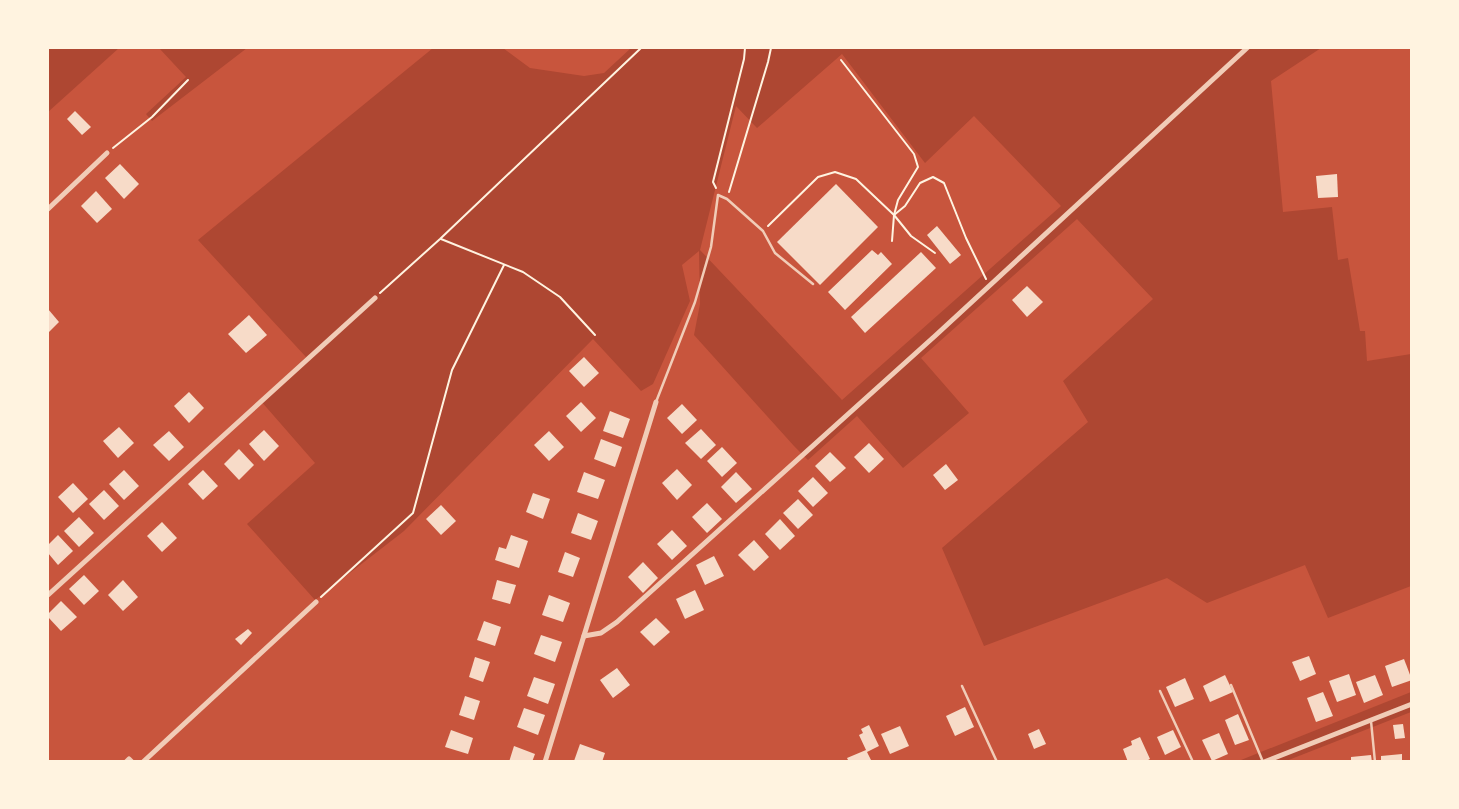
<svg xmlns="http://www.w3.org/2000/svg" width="1459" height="809" font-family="'Varela Round',sans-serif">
<rect width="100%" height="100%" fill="#c8553d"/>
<g fill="#ae4732" fill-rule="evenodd">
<path d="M48,48H119L48,112Z"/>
<path d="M159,48H247L152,121L146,114L186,77Z"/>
<path d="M433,48H503L530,68L584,76L604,73L631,48H1321L1271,81L1283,212L1332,207L1338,260L1348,258L1360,331H1365L1367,361L1411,354V586L1328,618L1305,565L1207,603L1167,578L984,646L942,548L1088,422L1063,381L1153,299L1077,219L921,358L969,413L903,468L857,416L808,460L794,446L694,335L700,304L699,251L682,265L690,301L653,384L641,391L593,339L404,531L315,600L247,524L315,463L260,400L306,357L198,240ZM842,54L925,163L974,116L1061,206L842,400L700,250L736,106L757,128Z"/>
<path d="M1411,692V712L1286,761L1236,762Z"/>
</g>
<g fill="#f7dbc8">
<path d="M75,111L91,127L82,135L67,119Z"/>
<path d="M120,164L139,184L124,199L105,178Z"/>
<path d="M1337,174L1338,197L1318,198L1316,176Z"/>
<path d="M836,184L878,227L820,285L777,242Z"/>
<path d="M96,191L112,209L97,223L81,206Z"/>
<path d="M937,226L961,255L950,264L927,235Z"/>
<path d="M872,250L878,255L881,252L892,264L845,310L828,292Z"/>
<path d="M921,252L936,268L865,333L851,317Z"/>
<path d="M1027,286L1043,302L1027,317L1012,300Z"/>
<path d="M48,309L59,322L48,333Z"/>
<path d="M249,315L267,335L246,353L228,334Z"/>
<path d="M584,357L599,373L584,387L569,371Z"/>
<path d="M189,392L204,408L189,423L174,406Z"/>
<path d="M581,402L596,418L581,432L566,416Z"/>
<path d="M682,404L697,420L682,434L667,418Z"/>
<path d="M610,411L630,419L623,438L603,431Z"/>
<path d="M119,427L134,443L118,458L103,441Z"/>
<path d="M701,429L716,445L701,459L685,443Z"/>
<path d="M264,430L279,446L264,461L249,444Z"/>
<path d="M169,431L184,447L169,461L153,445Z"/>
<path d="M549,431L564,447L549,461L534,445Z"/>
<path d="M601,439L622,447L615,467L594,459Z"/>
<path d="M869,443L884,459L869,473L854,457Z"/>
<path d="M722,447L737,463L722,477L707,461Z"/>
<path d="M239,449L254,465L239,480L224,464Z"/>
<path d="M830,452L846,468L830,482L815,466Z"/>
<path d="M946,464L958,480L945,490L933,475Z"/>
<path d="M677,469L692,485L677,500L662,483Z"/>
<path d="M124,470L139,486L124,500L109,484Z"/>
<path d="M203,470L218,486L203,500L188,484Z"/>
<path d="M584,472L605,480L598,499L577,492Z"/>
<path d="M736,472L752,489L736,503L721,487Z"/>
<path d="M813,477L828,493L813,507L798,491Z"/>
<path d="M73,483L88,499L73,513L58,497Z"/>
<path d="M104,490L119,506L104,520L89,504Z"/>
<path d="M533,493L550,499L543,519L526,512Z"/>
<path d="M798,499L813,515L798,529L783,513Z"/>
<path d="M707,503L722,519L707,533L692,517Z"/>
<path d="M441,505L456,521L441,535L426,519Z"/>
<path d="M578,513L598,521L591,540L571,533Z"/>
<path d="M79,517L94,533L79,547L64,531Z"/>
<path d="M780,519L795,536L780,550L765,534Z"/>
<path d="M162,522L177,538L162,552L147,536Z"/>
<path d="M672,530L687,546L672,560L657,544Z"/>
<path d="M58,535L73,551L58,565L48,553V545Z"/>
<path d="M511,535L528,541L519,568L495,560L499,547L506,549Z"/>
<path d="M754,540L769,557L754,571L738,555Z"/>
<path d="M565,552L580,558L573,577L558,572Z"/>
<path d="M714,556L724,576L705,585L696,565Z"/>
<path d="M643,562L658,578L643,593L628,577Z"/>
<path d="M84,575L99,591L84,605L69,589Z"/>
<path d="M123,580L138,597L123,611L108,595Z"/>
<path d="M497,580L516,585L510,604L492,599Z"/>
<path d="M695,590L704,610L685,619L676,599Z"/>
<path d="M549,595L570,603L563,622L542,615Z"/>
<path d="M61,601L77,617L61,631L48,617V614Z"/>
<path d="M656,618L670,632L654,646L640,632Z"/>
<path d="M484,621L501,627L495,646L477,640Z"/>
<path d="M248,629L252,633L241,645L235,639Z"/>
<path d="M541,635L562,642L555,662L534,654Z"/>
<path d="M1309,656L1316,674L1300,681L1292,662Z"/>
<path d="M475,657L490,662L483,682L469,677Z"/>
<path d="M1404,659L1412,680L1392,687L1385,666Z"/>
<path d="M617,668L630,685L613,698L600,680Z"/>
<path d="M1349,674L1356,695L1337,702L1329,681Z"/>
<path d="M1225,675L1233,692L1210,702L1203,686Z"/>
<path d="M1375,675L1383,695L1364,703L1356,682Z"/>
<path d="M534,677L555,684L548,704L527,696Z"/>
<path d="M1185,678L1194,699L1175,707L1166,687Z"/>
<path d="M1323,692L1333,716L1316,722L1307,698Z"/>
<path d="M465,696L480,701L474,720L459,715Z"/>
<path d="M965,707L974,727L955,736L946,716Z"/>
<path d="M524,708L545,715L538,735L517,727Z"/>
<path d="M1238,714L1249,740L1235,745L1225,720Z"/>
<path d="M1403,724L1405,738L1395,739L1393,725Z"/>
<path d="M869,725L879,746L867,752L872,762H849L847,758L866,750L859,735L863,733L861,729Z"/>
<path d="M900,726L909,746L890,754L881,734Z"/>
<path d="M1039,729L1046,744L1034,749L1028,734Z"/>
<path d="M451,730L473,738L468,754L445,747Z"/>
<path d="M1173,730L1181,747L1165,755L1157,737Z"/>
<path d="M1219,733L1228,754L1212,761L1202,740Z"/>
<path d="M1140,737L1150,759L1144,762H1128L1123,749L1132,745L1131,741Z"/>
<path d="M580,744L605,753L602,762L574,761Z"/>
<path d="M514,746L535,754L532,762H509Z"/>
<path d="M1402,754V762H1381V756Z"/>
<path d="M1371,755L1372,762H1351V757Z"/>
</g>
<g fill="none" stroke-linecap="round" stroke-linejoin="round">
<g stroke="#fff3e0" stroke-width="2">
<path d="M841,60L914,154L918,167L898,200L894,215L892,241"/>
<path d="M113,148L152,117L188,80"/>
<path d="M716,188L713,182L744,59L745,48"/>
<path d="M729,192L768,62L771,48"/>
<path d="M894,215L905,206L920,183L933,177L944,183L966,238L986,279"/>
<path d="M768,226L818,177L835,172L856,179L894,215L911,236L935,253"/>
<path d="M441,239L523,272L560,297L595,335"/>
<path d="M380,293L440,239L641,48"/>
<path d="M321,597L413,513L452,370L504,265"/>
</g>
<g stroke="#f1ccb7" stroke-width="2.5">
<path d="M656,402L695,302L711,247L718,195L727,199L763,231L775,253L813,284"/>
<path d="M1231,685L1263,762"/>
<path d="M962,686L997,762"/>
<path d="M1160,691L1193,762"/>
<path d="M1371,721L1375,762"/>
</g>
<g stroke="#f1ccb7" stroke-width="5">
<path d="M48,209L107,153"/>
<path d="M48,595L375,298"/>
<path d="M584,636L601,633L617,622L936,335L1247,48"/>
<path d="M126,762L129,759L132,762"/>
<path d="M143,762L316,602"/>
<path d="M545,762L656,402"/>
<path d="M1264,762L1412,704"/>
</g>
</g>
<rect width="1459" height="809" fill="none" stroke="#fff3e0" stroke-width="98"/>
</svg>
